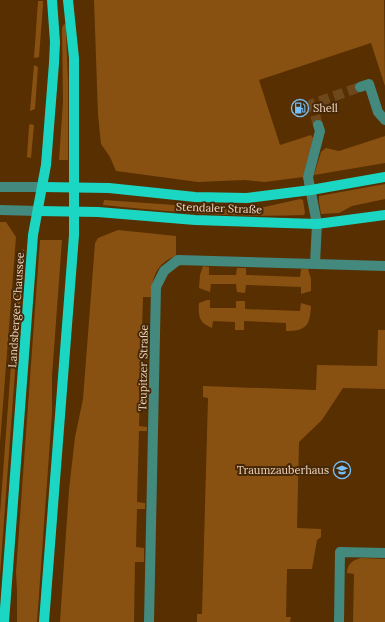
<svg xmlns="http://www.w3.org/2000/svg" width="385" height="622" font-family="Lora,serif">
<rect width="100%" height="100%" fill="#572f00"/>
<g fill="#885112">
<path d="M94,0H384L385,86L371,43L259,80L280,145L311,135L313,138L303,177L265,182L244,180L198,182L116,171L110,157L101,144L98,115Z"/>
<path d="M38,1H43V5L39,57L34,58Z"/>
<path d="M64,24L66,25V31L68,81V160H59L63,102L62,28Z"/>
<path d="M34,65L38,67L35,109L30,111Z"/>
<path d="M30,124L34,125L31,158L27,157L29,126Z"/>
<path d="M385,136V163L314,175L321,152L326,148L339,151Z"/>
<path d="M385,184V199L352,206L339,213L321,214L319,202V196Z"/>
<path d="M300,199L303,200L305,213L304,215C237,218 170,212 103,205L104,200L231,209L260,208Z"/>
<path d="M0,222H6L16,237L0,443Z"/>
<path d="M118,230L176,236V256C156,263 152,278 151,297H143L139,426L147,427V431H139L137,502L145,503V509H137L136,547L144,548V562H135L134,622H60L69,490L75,437L83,399L95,243L98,238Z"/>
<path d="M40,240H62L52,376V413L37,622H17V591L16,572Z"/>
<path d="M23,249L24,250L0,575V514L18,270L21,256Z"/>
<path d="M203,266L209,267V275H236L237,268H246V275L300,277L301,269H308L311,279V291L301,294V287L246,285L245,293L237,292L236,284H211L210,292L199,288L200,275Z"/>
<path d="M207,300H210V308H236V301H245V309L300,311L301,303L311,306C310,326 306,331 286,331V323L244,321V330H235V322L213,321L212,328C199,323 198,316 199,303Z"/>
<path d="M378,330H385V389L343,388L322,420L299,442L297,528L321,529V537L317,540L312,569H287L286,617H291L290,622H197V614H202L208,398L203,397V386L316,390L317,365L377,366Z"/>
<path d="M361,558L385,559V622H353L354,574L347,573C347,565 352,560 361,558Z"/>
</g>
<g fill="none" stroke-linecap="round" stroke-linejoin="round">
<path stroke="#6e481d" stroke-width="10" stroke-dasharray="10 5" stroke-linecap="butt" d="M318,125L312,104L360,87"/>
<g stroke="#43897e" stroke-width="10">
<path d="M360,87L369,84L378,112L385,120"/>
<path d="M0,187H42"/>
<path d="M0,210L38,211"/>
<path d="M315,263L317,224L308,177L320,131L318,125"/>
<path d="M149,622L156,287L164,271L178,260L385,266"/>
<path d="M339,622L340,552L385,553"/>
</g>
<g stroke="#1bd6c2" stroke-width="10">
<path d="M42,187L109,188L195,197L247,198L311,190L385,177"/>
<path d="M38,211L98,212L195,220L317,224L385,215"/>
<path d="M4,622L33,235L46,165L54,63L55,42L52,0"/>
<path d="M44,622L74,235V58L68,0"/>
</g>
</g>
<defs>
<g id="fuel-ring" transform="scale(0.9)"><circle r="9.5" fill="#462807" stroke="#77bff7" stroke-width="1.5"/><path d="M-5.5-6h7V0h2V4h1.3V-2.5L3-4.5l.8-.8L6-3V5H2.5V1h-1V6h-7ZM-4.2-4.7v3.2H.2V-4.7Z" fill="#77bff7"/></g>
<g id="school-ring" transform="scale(0.9)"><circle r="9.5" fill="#462807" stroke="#77bff7" stroke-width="1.5"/><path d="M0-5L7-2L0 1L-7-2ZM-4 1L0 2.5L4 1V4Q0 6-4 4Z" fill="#77bff7"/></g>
</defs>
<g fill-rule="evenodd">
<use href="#fuel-ring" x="300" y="108"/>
<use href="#school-ring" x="342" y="470"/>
</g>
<g text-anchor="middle" stroke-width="4" stroke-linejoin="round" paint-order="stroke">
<g font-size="11" fill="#eed5c0" stroke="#462807" text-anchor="start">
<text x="313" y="112">Shell</text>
<text x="329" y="474" text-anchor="end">Traumzauberhaus</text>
</g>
<g font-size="11" fill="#eed5c0" stroke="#462807">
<text transform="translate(219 208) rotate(2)" y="4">Stendaler Straße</text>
<text transform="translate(16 310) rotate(-86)" y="4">Landsberger Chaussee</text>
<text transform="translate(143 368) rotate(-89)" y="4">Teupitzer Straße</text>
</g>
</g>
</svg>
